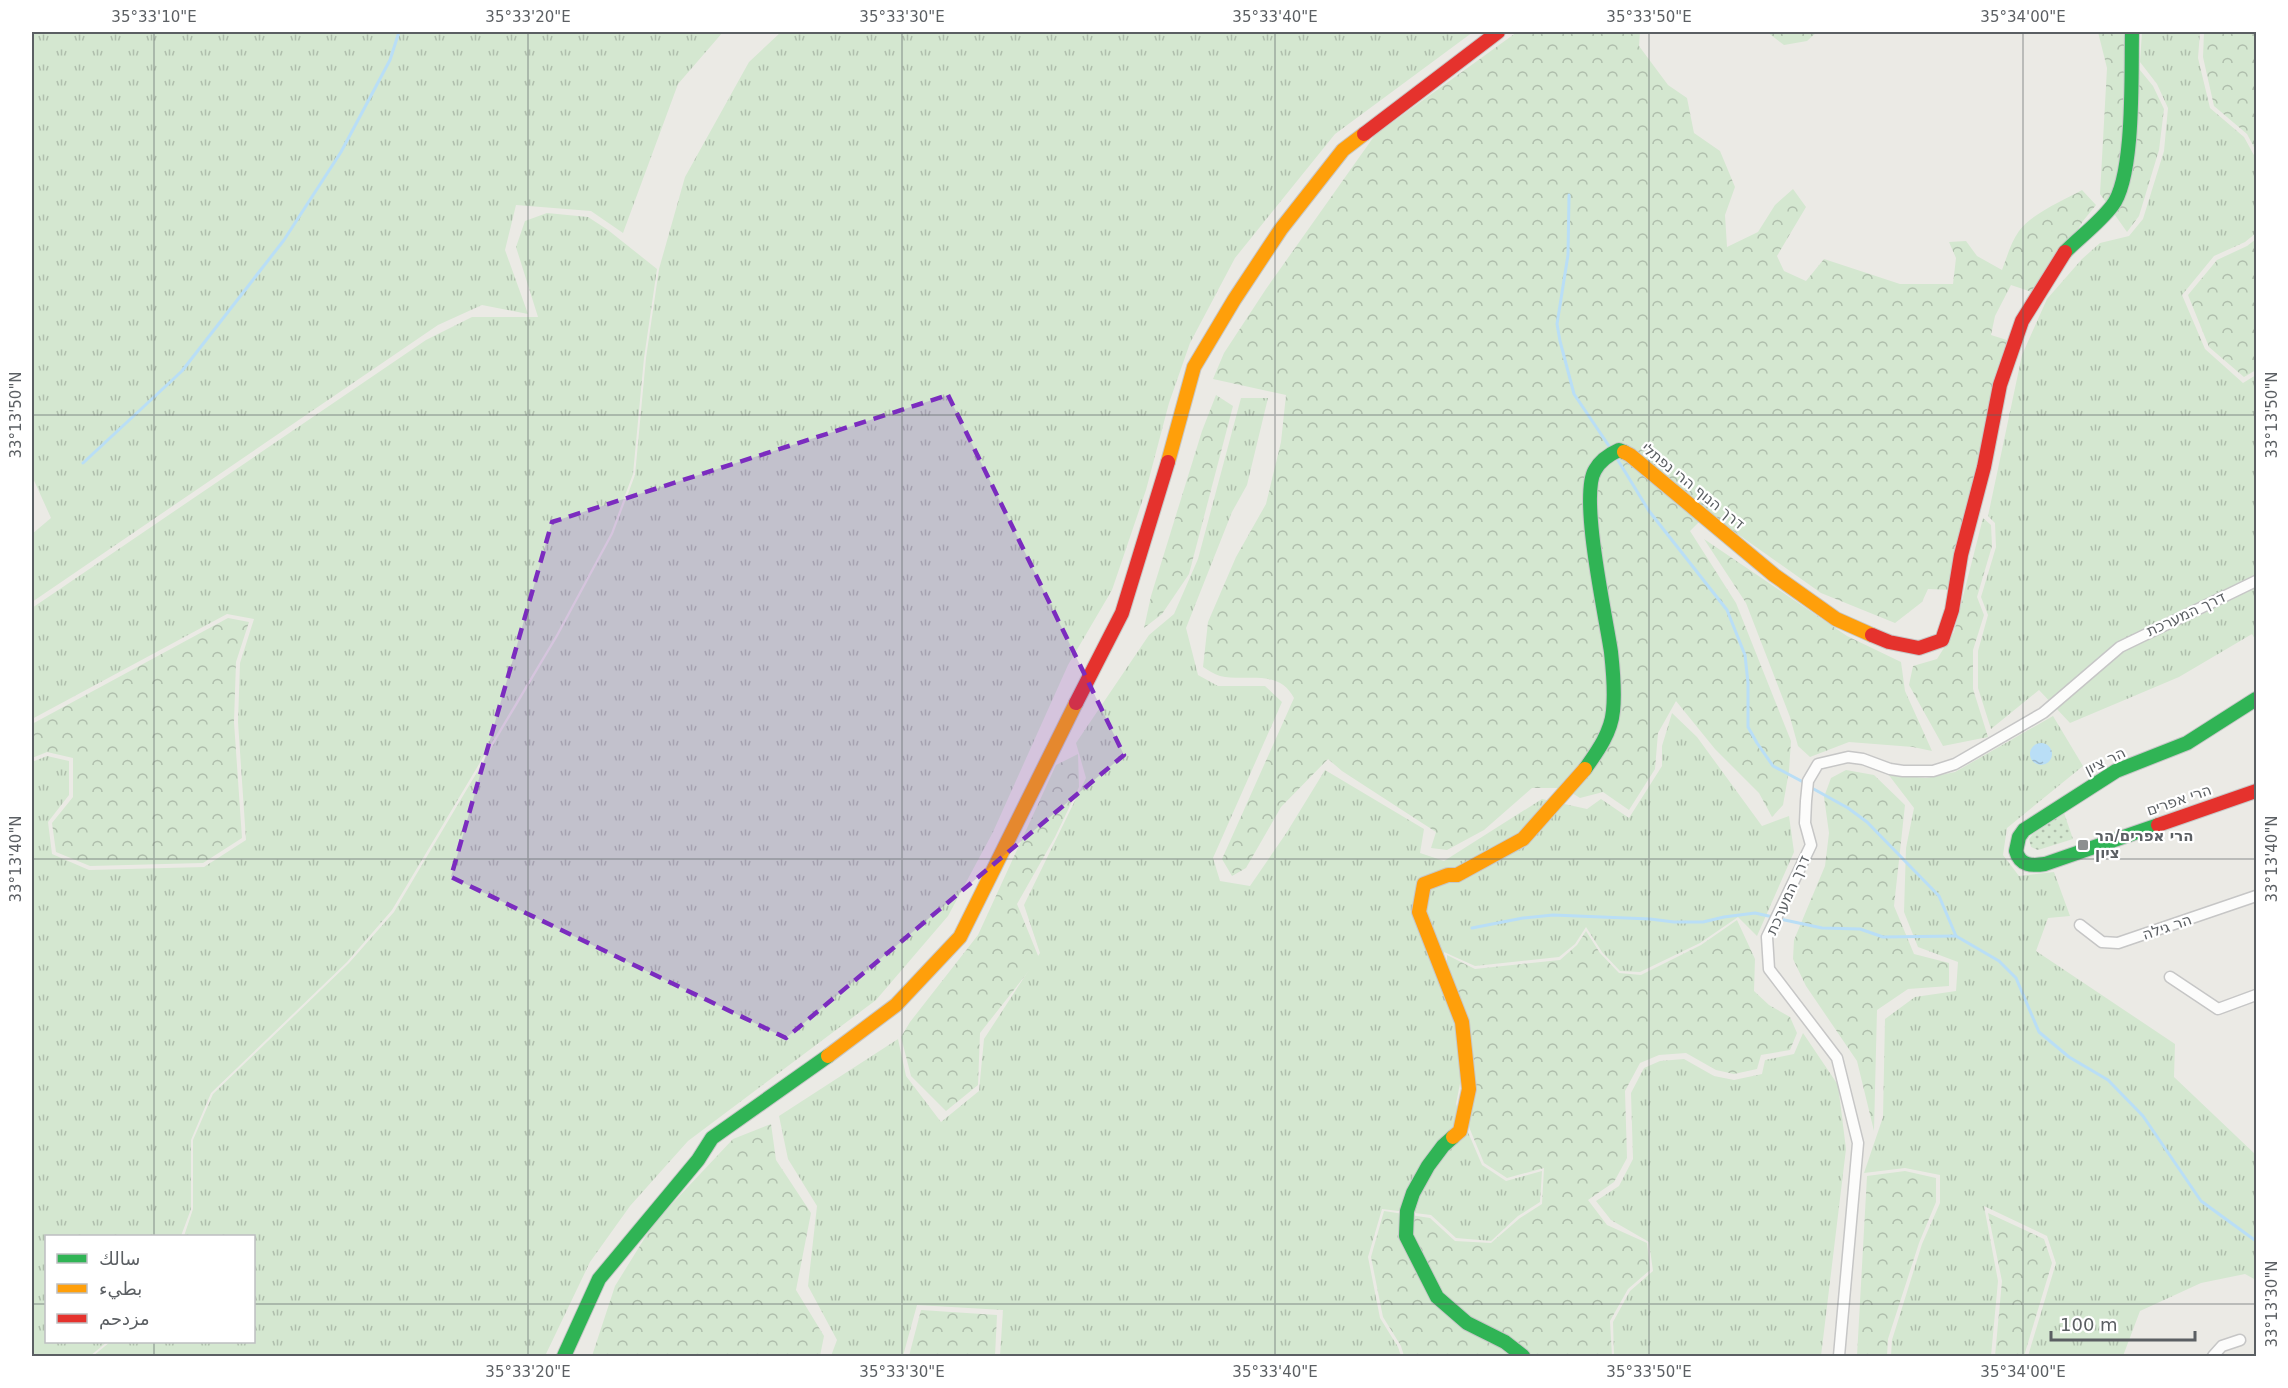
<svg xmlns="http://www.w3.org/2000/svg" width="2288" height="1388" font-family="'DejaVu Sans',Cairo,Heebo,sans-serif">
<defs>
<pattern id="grass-tufts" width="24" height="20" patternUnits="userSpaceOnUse" patternTransform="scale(1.5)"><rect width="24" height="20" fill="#d4e7d0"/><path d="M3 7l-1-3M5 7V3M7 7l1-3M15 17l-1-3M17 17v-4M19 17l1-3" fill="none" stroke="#afbeac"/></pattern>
<pattern id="forest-crowns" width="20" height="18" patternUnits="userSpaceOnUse" patternTransform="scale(1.5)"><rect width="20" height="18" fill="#d4e7d0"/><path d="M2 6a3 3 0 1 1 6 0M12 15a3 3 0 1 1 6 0" fill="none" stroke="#afbeac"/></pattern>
<pattern id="park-dots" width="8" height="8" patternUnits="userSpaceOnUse" patternTransform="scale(1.5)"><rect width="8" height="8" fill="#d4e7d0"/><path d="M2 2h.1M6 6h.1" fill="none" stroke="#afbeac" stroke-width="1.8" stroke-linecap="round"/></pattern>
<pattern id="water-ripples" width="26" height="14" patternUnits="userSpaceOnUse" patternTransform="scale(1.5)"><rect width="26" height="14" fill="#b9def6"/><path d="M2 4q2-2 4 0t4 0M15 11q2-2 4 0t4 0" fill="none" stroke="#99b7cb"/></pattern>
</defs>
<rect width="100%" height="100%" fill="#ebeae5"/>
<g fill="url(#grass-tufts)">
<path d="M32,32H723L678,84L623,233L591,211L516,205L505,250L528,314L482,305L438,325L32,602V534L51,518L32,476Z"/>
<path d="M781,32H1473L1335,134L1235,258L1190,343L1169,403L1146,490L1112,590L1068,665L993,832L948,916L876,1000L688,1141L630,1206L590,1262L545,1356H93L110,1342H254V1236H184L193,1209V1140L213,1094L349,963L394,912L558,636L613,534L635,475L646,358L659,269L685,177L749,62Z"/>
<path d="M2142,32H2200L2198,58L2210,108L2244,137L2256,159V233L2245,242L2214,256L2182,295L2205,349L2243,383L2256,375V641L2252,634L2179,677L2070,723L2039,690L1991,729L1978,688V651L1988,615L1981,597L1996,547L1995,523L1988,516L2022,355L2047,299L2082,259L2100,243L2129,236L2143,219L2164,151L2168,108L2157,84L2140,62Z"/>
<path d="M547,213L588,217L608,230L657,269L644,358L633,474L611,533L556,635L392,910L347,962L211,1093L191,1140V1209L181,1236H46V1342H107L90,1356H32V762L47,756L69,761V795L48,822L52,854L89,870L204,867L246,840L238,722L240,663L254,619L227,614L32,719V608L426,340L472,317H538L516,247L525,221Z"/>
<path d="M1241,398H1268L1247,485L1232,512L1186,628L1198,675L1218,686H1265L1282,702L1213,858L1220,881L1250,886L1287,832L1325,770L1424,829L1420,853L1444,861L1542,799L1587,809L1601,799L1629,818L1662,766V746L1672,713L1697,737L1762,826L1789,816L1794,852L1757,936L1738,917L1700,943L1640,972L1620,971L1602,952L1586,927L1575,944L1559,957L1475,966L1444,952V976L1464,1063L1456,1104L1482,1165L1506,1181L1542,1171L1540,1202L1518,1216L1491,1241L1456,1238L1431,1215L1382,1209L1368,1257L1380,1318L1398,1347L1401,1356H1000L1003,1310L917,1305L903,1356H831L837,1340L808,1286L817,1206L788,1159L779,1116L898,1039L906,1076L941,1122L979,1091L984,1039L1040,953L1024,905L1086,778L1076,743L1149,635L1174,614L1198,559Z"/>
<path d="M2053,716L2083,766L2007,828L2003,855L2019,876L2054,872L2070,916L2048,918L2036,951L2175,1044L2174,1077L2256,1155V1280L2245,1274L2201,1283L2140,1311L2123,1356H2028L2056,1263L2047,1236L1984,1206L1998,1281L1991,1356H1891L1892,1340L1922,1244L1940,1203V1175L1905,1168L1864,1173L1883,1117L1885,1019L1915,997L1956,991L1958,962L1918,947L1904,912L1906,848L1914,808L1888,774L1926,778L1955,772Z"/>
<path d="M1803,1033L1838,1085L1846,1149L1821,1356H1614L1613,1322L1630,1291L1653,1271L1649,1242L1611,1220L1596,1201L1619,1186L1633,1159L1631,1093L1644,1068L1660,1061L1684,1059L1714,1076L1734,1080L1762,1074L1765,1060L1794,1054Z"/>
</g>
<g fill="url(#forest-crowns)">
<path d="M1517,32H1640L1639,46L1668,85L1687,98L1694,133L1720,151L1735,187L1725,215L1727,247L1758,232L1775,205L1793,189L1806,207L1777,256L1784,271L1806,281L1824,259L1900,284H1953L1956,258L1949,242L1966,241L1977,256L2002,270C2007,257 2011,242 2019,231C2031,214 2064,200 2082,190L2096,205L2083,221L2044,285L2035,293L2011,285L1995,316L1991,335L2010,341L1951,590L1928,589L1922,602L1895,623L1821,593L1708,513L1690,531L1736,603L1791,741L1789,771L1783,805L1772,817L1759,793L1715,749L1676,701L1658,733L1655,769L1629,810L1603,792L1580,798L1564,788H1532L1484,830L1447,850L1431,848L1436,832L1342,771L1328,759L1281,807L1246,868L1232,876L1222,859L1294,698C1278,668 1247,682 1220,676C1214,674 1208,670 1203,667L1208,622L1236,557L1266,504L1281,442L1286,395L1213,379L1224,353L1266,289L1375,135Z"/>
<path d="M1767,32H1817L1807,41L1784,45Z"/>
<path d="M2098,32H2137L2135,64L2153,86L2164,109L2159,150L2139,216L2127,232L2100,194L2107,68Z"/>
<path d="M2204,32H2256V151L2247,134L2214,106L2203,57Z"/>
<path d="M2256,239V370L2244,377L2209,347L2188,295L2217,260L2247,246Z"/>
<path d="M1216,395L1233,406L1189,574L1162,614L1144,628L1151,596L1202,431Z"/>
<path d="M1983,518L1991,525L1992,546L1977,597L1984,615L1973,650V689L1988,737L1943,746L1909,685L1913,666L1937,659L1954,632Z"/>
<path d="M1704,539L1847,636L1901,662L1905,691L1932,751L1913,747L1849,742L1810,757L1798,746L1790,717L1746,603Z"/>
<path d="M228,618L249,622L236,662L234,722L242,838L203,863L90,866L56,852L52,823L73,797V758L47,752L32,758V724Z"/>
<path d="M1078,754L1079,787L1055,837L1017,904L1039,958L980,1033L978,1085L946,1111L911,1076L901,1037L910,1022L978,935L1056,765Z"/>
<path d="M1846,770L1874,775L1905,805L1894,906L1914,954L1949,963V986L1908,989L1877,1010L1874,1131L1857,1061L1806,986L1793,959L1794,940L1825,866L1829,833L1824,797L1831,778Z"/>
<path d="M1737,920L1755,959L1754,991L1769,1005L1790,1017L1797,1033L1790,1050L1761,1055L1757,1069L1734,1074L1716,1070L1686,1053L1659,1055L1640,1063L1625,1091L1627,1158L1614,1182L1588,1200L1607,1225L1647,1243L1650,1270L1628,1289L1610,1321L1612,1356H1404L1401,1346L1383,1317L1371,1257L1384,1211L1430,1218L1455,1241L1491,1243L1520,1218L1542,1204L1544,1168L1507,1178L1484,1163L1459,1103L1466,1063L1447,975V955L1475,969L1560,960L1577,945L1586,931L1600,953L1619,973L1641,975L1701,945Z"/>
<path d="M771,1124L776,1160L811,1213L796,1290L824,1336L820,1356H592L615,1286L654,1223L733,1139Z"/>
<path d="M1905,1171L1936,1178V1202L1919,1243L1888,1339L1887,1356H1857L1867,1176Z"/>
<path d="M1988,1213L2044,1239L2052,1263L2024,1356H1995L2002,1281Z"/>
<path d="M921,1310L997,1315L995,1356H909Z"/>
</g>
<path fill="url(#park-dots)" d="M2064,813L2073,839L2038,850L2031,847L2029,839L2035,831Z"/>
<circle fill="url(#water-ripples)" cx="2041" cy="754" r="11"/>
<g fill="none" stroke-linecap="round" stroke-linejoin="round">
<g stroke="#b9def6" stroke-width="3">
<path d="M1569,195L1568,255L1557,324L1560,341L1574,394L1611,449"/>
<path d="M1616,457L1649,511L1727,610L1745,655L1748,683V727L1757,743L1773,766L1805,783"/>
<path d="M83,463L182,371L284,240L341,152L390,60L399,32"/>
<path d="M1810,787L1848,808L1867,822L1939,896L1956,936L1999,961L2016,978L2039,1032L2069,1057L2108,1080L2143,1116L2201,1201L2256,1241"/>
<path d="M1780,919L1822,928L1860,929L1883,937L1956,936"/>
<path d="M1472,928L1523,918L1553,915L1650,919L1674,922H1703L1724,917L1755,913L1773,917"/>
</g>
<g stroke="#c6c6c6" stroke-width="13">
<g id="street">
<path d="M2080,925L2102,942L2118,943L2256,896"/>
<path d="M2170,977L2218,1009L2256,995"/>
<path d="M1839,1356L1858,1143L1837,1058L1769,969L1767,937L1811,845L1805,823L1806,801L1808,781L1818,764L1848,757L1863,759L1890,769L1903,771H1933L1955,764L2043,713L2120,647L2256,581"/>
<path d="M2213,1356L2222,1346L2240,1340"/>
</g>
</g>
<g stroke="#c7c7c7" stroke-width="16">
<g id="fast">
<path d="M2065,252C2080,237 2099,223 2112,206C2135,177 2131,71 2132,32"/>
<path d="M1585,769C1597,752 1611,733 1613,711C1615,693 1613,670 1611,652C1606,617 1579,496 1595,470C1600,461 1610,454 1619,450L1624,452"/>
<path d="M2158,825L2045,864C2032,866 2020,866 2016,851L2019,837L2024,830L2116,771L2187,743L2256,699"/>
<path d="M1453,1137L1443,1146L1428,1166L1413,1193L1407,1211L1406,1236L1437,1297L1467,1323L1505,1342L1523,1356"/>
<path d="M564,1356L599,1279L698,1160L712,1138L828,1056"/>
</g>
</g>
<g stroke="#c7c7c7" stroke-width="16">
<g id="slow">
<path d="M1624,452L1630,455L1774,575L1836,619L1872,635"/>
<path d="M1168,462L1194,367L1234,300L1281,229L1343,150L1364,134"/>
<path d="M828,1056L896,1005L960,937L1076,703"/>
<path d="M1453,1137L1460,1131L1469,1089L1462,1022L1419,912L1424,884L1448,875H1457L1523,839L1585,769"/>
</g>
</g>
<g stroke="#c7c7c7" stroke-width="16">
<g id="jam">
<path d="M1364,134L1498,32"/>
<path d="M1872,635L1889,642L1919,648L1942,640L1952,610L1961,555L1984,467L2000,385L2022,321L2065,252"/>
<path d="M1076,703L1122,613L1168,462"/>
<path d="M2158,825L2256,791"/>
</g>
</g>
<use href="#street" stroke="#fcfcfb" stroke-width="10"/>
<use href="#fast" stroke="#30b455" stroke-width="14"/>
<use href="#slow" stroke="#ff9f0a" stroke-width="14"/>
<use href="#jam" stroke="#e5322d" stroke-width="14"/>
</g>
<path fill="#7b2cbf" fill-opacity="0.2" stroke="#7b2cbf" stroke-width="4.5" stroke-dasharray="12 8" stroke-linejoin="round" d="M948,395L1124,755L786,1038L451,877L552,522Z"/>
<path fill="none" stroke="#5b5f63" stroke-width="1.5" stroke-opacity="0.45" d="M154,32V1236M528,32V1356M902,32V1356M1275,32V1356M1649,32V1356M2023,32V1356M32,415H2256M32,859H2256M32,1304H46M254,1304H2256M154,1342V1356"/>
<rect fill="#8d9090" stroke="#fff" stroke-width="2" x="2077" y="839" width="12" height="12" rx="3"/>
<g text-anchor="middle" stroke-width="4.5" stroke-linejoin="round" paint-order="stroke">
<g font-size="15" fill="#5b5f63" stroke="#fff">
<text transform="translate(1693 486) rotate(39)" y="5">דרך הנוף הרי נפתלי</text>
<text transform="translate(2186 614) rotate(-25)" y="5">דרך המערכת</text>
<text transform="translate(2105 761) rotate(-26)" y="5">הר ציון</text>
<text transform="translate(2179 800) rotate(-19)" y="5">הרי אפרים</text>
<text transform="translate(1788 895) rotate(-66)" y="5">דרך המערכת</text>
<text transform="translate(2167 927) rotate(-19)" y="5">הר גילה</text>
</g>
<g font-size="15" font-weight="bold" fill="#5b5f63" stroke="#fff" text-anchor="start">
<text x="2095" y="841">הרי אפרים/הר<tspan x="2095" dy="17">ציון</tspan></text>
</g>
</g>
<rect width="2288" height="1388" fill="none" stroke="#ffffff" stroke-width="66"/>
<rect x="45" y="1235" width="210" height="108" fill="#ffffff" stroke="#bdbfc1" stroke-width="1.5"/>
<rect x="57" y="1254" width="30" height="9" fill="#30b455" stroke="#bdbfc1" stroke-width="1.5"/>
<text x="99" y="1265" font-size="18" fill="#5b5f63">سالك</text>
<rect x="57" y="1284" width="30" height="9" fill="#ff9f0a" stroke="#bdbfc1" stroke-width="1.5"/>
<text x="99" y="1295" font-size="18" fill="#5b5f63">بطيء</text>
<rect x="57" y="1314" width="30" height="9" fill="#e5322d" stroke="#bdbfc1" stroke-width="1.5"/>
<text x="99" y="1325" font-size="18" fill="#5b5f63">مزدحم</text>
<path d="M2051 1331v9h144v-9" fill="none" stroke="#5b5f63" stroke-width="3"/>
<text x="2060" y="1331" font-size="18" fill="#5b5f63" stroke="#ffffff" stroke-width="4.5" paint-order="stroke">100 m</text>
<rect x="33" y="33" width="2222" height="1322" fill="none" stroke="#5b5f63" stroke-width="2"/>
<g font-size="15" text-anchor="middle" fill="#5b5f63">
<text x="154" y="22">35°33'10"E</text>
<text x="528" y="22">35°33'20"E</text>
<text x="902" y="22">35°33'30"E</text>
<text x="1275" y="22">35°33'40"E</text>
<text x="1649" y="22">35°33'50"E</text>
<text x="2023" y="22">35°34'00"E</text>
<text transform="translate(16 415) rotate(-90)" y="5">33°13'50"N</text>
<text transform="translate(2272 415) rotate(-90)" y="5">33°13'50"N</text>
<text transform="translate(16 859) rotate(-90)" y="5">33°13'40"N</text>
<text transform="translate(2272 859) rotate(-90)" y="5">33°13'40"N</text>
<text transform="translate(2272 1304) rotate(-90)" y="5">33°13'30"N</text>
<text x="528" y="1377">35°33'20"E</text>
<text x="902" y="1377">35°33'30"E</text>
<text x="1275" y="1377">35°33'40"E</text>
<text x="1649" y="1377">35°33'50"E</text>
<text x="2023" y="1377">35°34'00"E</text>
</g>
</svg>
